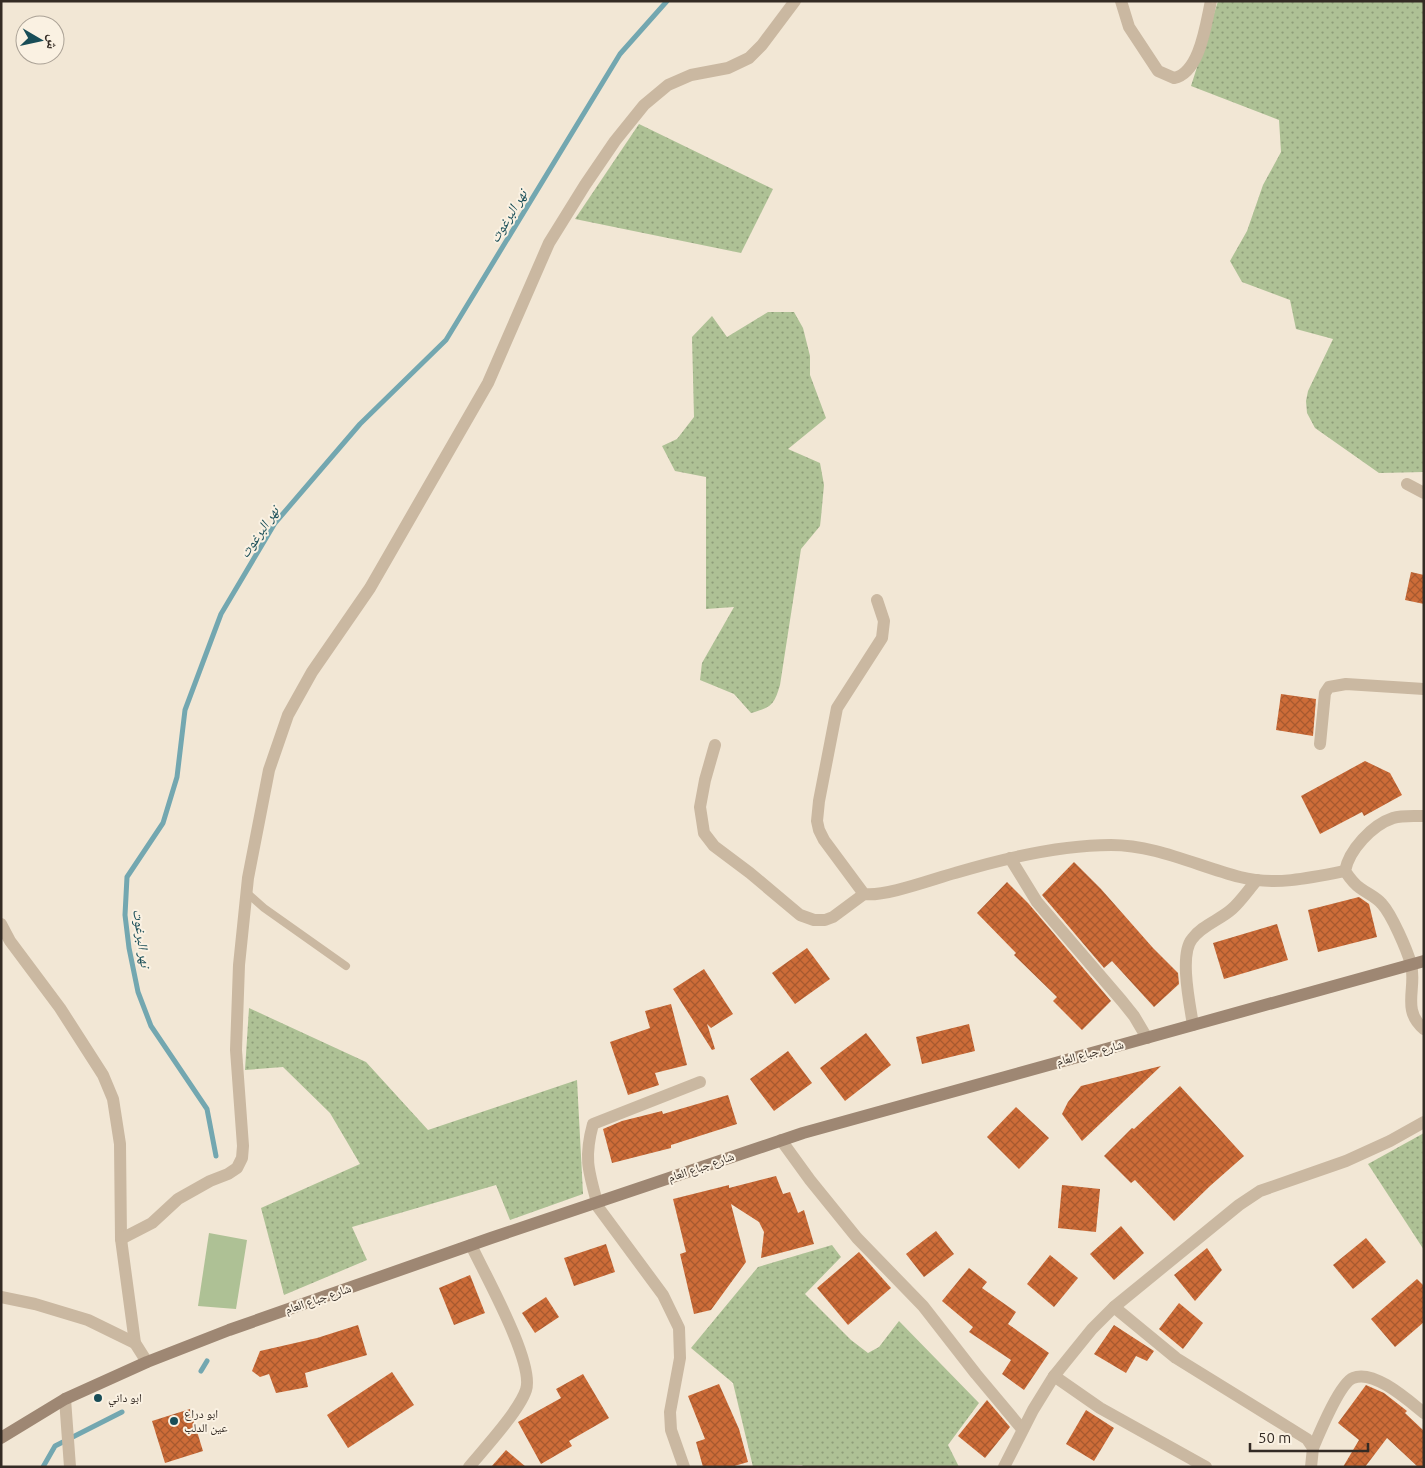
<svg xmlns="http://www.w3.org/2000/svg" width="1425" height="1468" font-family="Ubuntu,'Noto Naskh Arabic',sans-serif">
<defs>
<pattern id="grass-dots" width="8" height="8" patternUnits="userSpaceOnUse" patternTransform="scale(1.25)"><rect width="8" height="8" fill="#aec195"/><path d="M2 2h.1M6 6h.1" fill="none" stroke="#8e9d79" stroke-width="1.8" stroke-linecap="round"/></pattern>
<pattern id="building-cross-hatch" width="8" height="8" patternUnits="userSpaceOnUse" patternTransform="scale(1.25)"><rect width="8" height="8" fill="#cd6c38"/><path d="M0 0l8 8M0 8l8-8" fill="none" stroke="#a7592f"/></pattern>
</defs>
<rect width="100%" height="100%" fill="#f2e7d5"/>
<g fill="url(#grass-dots)">
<path d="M1218,1H1424V472L1379,473L1315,428L1307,413L1306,401L1308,391L1333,339L1296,329L1290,300L1242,282L1230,261L1247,231L1263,185L1281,152L1279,120L1191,86Z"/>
<path d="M639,124L773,189L741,253L575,219Z"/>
<path d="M768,312H794L803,328L810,356V375L826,418L788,449L820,463L824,485L821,517L820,526L801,549L780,685C774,705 772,707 751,713L734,694L700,680L702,663L734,607L706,609V477L675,471L662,446L677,439L694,417L692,337L712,316L727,337Z"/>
<path d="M249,1008L366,1062L428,1130L577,1080L583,1194L510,1220L496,1185L352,1227L367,1260L284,1295L261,1208L360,1164L330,1113L283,1067L245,1070Z"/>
<path d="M1424,1133V1250L1368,1164Z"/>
<path d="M832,1245L841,1257L805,1294L851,1340L868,1353L879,1347L899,1321L979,1403L948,1445L959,1467H804L802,1465L753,1467L733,1383L691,1348L758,1267Z"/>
</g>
<path fill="#aec195" d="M209,1233L247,1240L236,1309L198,1306Z"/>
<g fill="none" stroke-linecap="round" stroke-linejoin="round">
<g stroke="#73a7b0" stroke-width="5">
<path d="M216,1156L207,1109L151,1026L138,992L129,948L125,915L127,877L163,823L177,777L185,710L221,614L275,523L360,424L446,340L620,54L667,1"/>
<path d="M201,1371L207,1361"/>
<path d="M43,1467L55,1446L122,1412"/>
</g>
</g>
<g fill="url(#building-cross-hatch)">
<path d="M1411,572L1424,575V604L1405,600Z"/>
<path d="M1281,694L1316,699L1313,736L1276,730Z"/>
<path d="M1365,761L1390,773L1402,795L1364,816L1362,812L1320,834L1301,796Z"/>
<path d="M1074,862L1101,889L1153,948L1178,973L1179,984L1154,1007L1112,961L1104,968L1042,895Z"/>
<path d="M1007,882L1028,903L1111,1001L1082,1030L1053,1001L1057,997L1014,955L1016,953L977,913Z"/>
<path d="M1359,897L1369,904L1377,937L1318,952L1308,910Z"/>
<path d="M1277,924L1288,960L1224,979L1213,943Z"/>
<path d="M807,948L830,979L795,1004L772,973Z"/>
<path d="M704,969L733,1014L711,1028L707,1024L715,1049L712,1050L673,989Z"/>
<path d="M671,1004L687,1065L655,1073L659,1085L628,1095L610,1042L650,1028L645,1011Z"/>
<path d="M969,1024L975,1051L922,1064L916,1037Z"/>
<path d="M866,1033L891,1065L845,1101L820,1068Z"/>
<path d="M788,1051L812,1083L774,1111L750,1079Z"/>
<path d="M1161,1066L1082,1141L1062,1114L1068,1102L1081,1086Z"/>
<path d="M1180,1086L1244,1156L1210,1186L1174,1221L1135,1180L1131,1183L1104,1156L1132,1128L1134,1129Z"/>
<path d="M728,1095L737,1124L671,1145V1148L612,1163L603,1129L622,1121L662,1111L663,1114Z"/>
<path d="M1016,1107L1049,1138L1019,1169L987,1137Z"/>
<path d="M776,1176L783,1194L790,1192L798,1213L804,1210L814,1244L761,1258L764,1232L759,1222L731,1204L746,1262L711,1310L694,1314L680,1254L686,1252L673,1199L729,1185V1188Z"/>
<path d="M1062,1185L1100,1189L1096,1232L1058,1228Z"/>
<path d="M1121,1226L1144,1253L1114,1280L1090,1254Z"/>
<path d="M936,1231L954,1254L924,1277L906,1254Z"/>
<path d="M1366,1238L1386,1262L1353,1289L1333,1265Z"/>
<path d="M606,1244L615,1272L574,1286L564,1258Z"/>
<path d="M1207,1248L1222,1270L1195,1301L1174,1275Z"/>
<path d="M859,1252L891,1288L848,1325L817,1288Z"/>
<path d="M1050,1255L1078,1278L1054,1307L1027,1284Z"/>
<path d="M969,1268L987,1282L982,1288L1016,1312L1008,1324L1049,1353L1024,1390L1002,1374L1011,1360L969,1332L973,1327L942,1301Z"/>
<path d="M470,1275L485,1313L454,1325L439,1288Z"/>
<path d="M1417,1279L1424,1286V1322L1395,1347L1371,1319Z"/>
<path d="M546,1297L559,1317L535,1333L522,1313Z"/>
<path d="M1179,1303L1203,1323L1183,1349L1159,1329Z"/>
<path d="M358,1325L367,1355L305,1373L308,1387L276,1393L269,1374L260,1377L252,1371L260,1351L317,1338Z"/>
<path d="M1114,1325L1154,1351L1147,1361L1136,1356L1126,1373L1094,1354Z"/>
<path d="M392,1372L414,1405L348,1448L327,1415Z"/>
<path d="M583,1374L609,1418L569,1441L572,1446L541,1464L518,1422L561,1398L556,1389Z"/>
<path d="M719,1384L739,1429L748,1462L731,1467H703L696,1442L705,1439L688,1396Z"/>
<path d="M1366,1385L1384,1393L1407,1411L1405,1413L1424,1431V1467H1418L1387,1438L1365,1467H1343L1359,1440L1338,1423Z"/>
<path d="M987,1400L1010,1427L985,1458L958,1436Z"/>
<path d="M190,1409L203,1451L165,1463L152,1421Z"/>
<path d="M1086,1410L1114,1428L1094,1461L1066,1444Z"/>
<path d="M506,1450L526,1467H491Z"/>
</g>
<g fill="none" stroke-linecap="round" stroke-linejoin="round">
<path stroke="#cab8a1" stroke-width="8" d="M247,893L264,908L346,966"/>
<g stroke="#cab8a1" stroke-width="12">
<path d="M1121,1L1129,27L1158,71L1174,78C1200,73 1206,23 1211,1"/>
<path d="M1407,484L1424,493"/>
<path d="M877,600L884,621L882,638L837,708L819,801L817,821L819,830L824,840L864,894C885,897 933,879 955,873C1005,858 1059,845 1111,845C1156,845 1197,866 1240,877C1274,886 1311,878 1345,871"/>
<path d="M1320,744L1325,693L1329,687L1346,684L1424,689"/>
<path d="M715,745L705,780L700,807L704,833L714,846L750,873L800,915L814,920H825L833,917L864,894"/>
<path d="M1424,816C1414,816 1402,815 1393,818C1372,825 1349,850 1345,871C1349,877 1354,884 1360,888C1368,894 1376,897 1382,904C1392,915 1407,950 1411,964C1417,988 1401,1010 1424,1029"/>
<path d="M1010,858L1037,902L1122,1001L1134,1016L1147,1038"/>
<path d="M1,924L10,941L60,1008L103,1075L113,1099L120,1144L121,1239L135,1343L147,1362"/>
<path d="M1193,1025C1190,1005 1179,955 1192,939C1202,925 1220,920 1232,909C1241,901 1249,889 1257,880"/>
<path d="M781,1140L810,1180L857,1238L923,1306L976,1374L1022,1429"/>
<path d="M597,1202C588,1170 584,1157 593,1124L700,1082"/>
<path d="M595,1203L663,1295L679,1328L680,1358L670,1412L671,1430L684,1467"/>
<path d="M121,1239L152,1223L178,1199L210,1181L228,1174L237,1168L242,1158L243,1146L236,1050L239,965L248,878L269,770L288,715L312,672L370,588L488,383L549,243L585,185L615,141L644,105L668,85L691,75L728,68L749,58L762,45L795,1"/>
<path d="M1,1297L35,1304L88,1320L135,1343"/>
<path d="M1114,1307L1176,1358L1307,1439L1313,1448L1311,1467"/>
<path d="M1054,1376L1100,1408L1206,1467"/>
<path d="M65,1399L70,1467"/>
<path d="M1313,1448C1319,1434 1340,1383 1353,1378C1374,1369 1409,1401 1424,1413"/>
<path d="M469,1467C484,1449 519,1411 526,1390C535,1363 484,1273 471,1245"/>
<path d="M1004,1467L1033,1410L1054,1376L1092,1329L1114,1307L1239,1205L1260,1191L1346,1161L1390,1141L1424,1122"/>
</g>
<path stroke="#9e8773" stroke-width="12" d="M1,1438L65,1399L147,1362L229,1330L491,1238L803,1133L1424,961"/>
</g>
<g fill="#184d57" stroke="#faf1e2" stroke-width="2">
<circle cx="98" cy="1398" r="5"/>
<circle cx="174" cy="1421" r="5"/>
</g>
<g text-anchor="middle" stroke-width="4" stroke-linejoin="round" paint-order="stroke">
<g font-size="12" fill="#342b24" stroke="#faf1e2">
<text transform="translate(1090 1053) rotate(-15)" y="4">شارع جباع العام</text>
<text transform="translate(701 1167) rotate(-19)" y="4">شارع جباع العام</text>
<text transform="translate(318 1299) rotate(-19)" y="4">شارع جباع العام</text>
</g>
<g font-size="12" fill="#342b24" stroke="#faf1e2" text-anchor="start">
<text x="108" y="1402">ابو داني</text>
<text x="184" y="1418">ابو دراع<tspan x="184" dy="14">عين الدلب</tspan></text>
</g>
<g font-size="14" font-style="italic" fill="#184d57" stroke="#faf1e2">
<text transform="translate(508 216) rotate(-59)" y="5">نهر البرغوت</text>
<text transform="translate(259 532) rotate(-56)" y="5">نهر البرغوت</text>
<text transform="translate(142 938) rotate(82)" y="5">نهر البرغوت</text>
</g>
</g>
<rect width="1425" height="1468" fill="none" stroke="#342b24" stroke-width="5"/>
<g transform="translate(40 40) rotate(99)"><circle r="24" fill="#faf1e2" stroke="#aba296"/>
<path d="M0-4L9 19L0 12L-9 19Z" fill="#184d57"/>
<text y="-8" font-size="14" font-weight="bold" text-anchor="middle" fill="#342b24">ش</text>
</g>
<path d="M1250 1443v8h118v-8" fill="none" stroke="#342b24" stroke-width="2.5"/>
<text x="1258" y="1443" font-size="15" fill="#342b24" stroke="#faf1e2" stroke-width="4" paint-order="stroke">50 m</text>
</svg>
